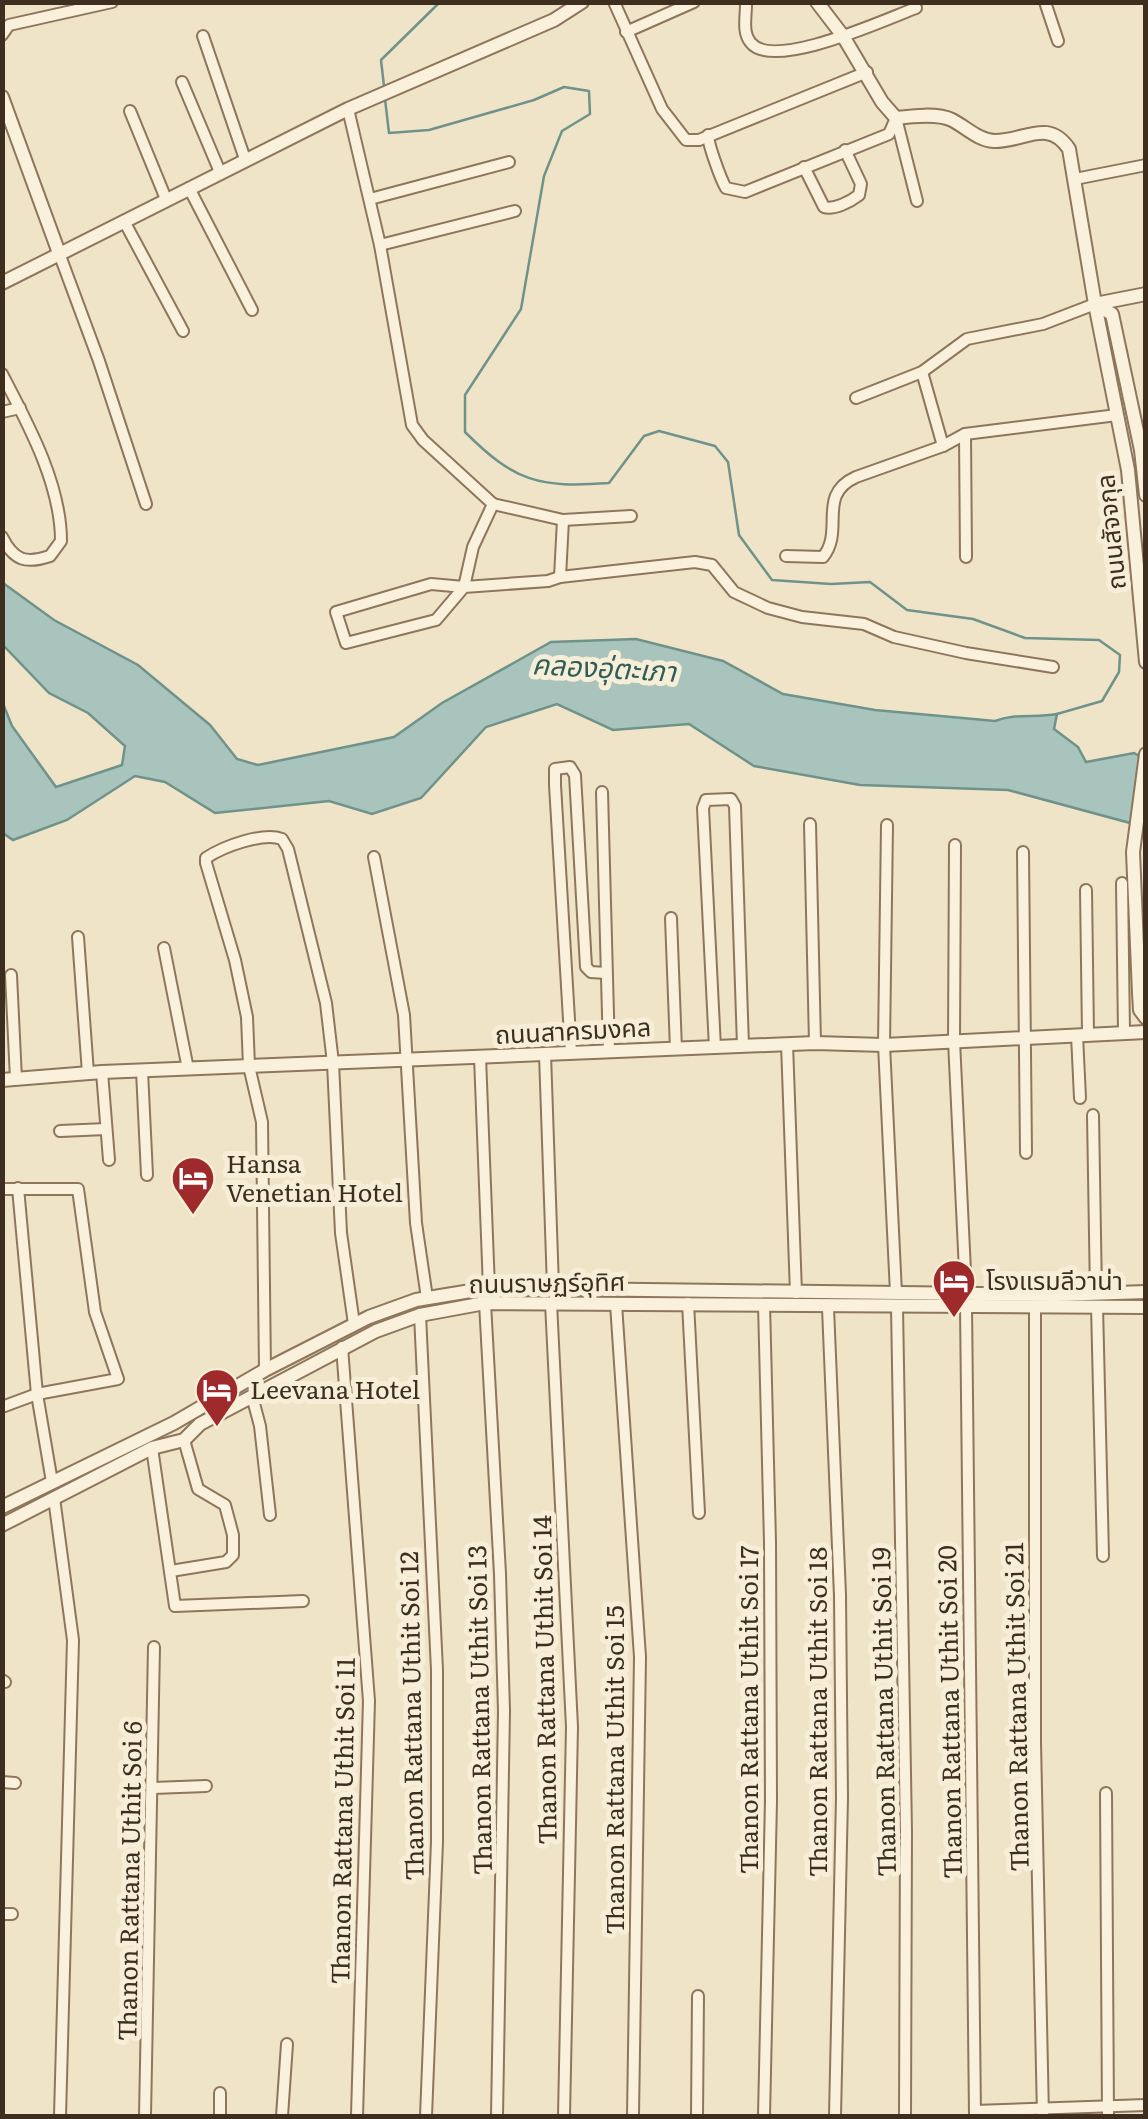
<svg xmlns="http://www.w3.org/2000/svg" width="1148" height="2119" font-family="Literata,'Noto Sans Thai',serif">
<rect width="100%" height="100%" fill="#f0e4c8"/>
<path fill="#a9c4bc" stroke="#6f938a" stroke-width="2.5" d="M3,583L54,620L138,665L210,725L237,759L258,765L394,737L442,703L551,642L636,639L723,661L783,694L875,710L995,721C1015,713 1035,718 1057,714L1054,729L1078,747L1086,762L1134,753L1145,759V827L1008,790L860,785L754,766L689,724L613,730L557,704L486,727L421,798L372,814L329,801L215,813L165,782L135,776L67,820L13,840L3,833L2,701L12,726L56,787L122,765L125,746L88,713L49,693L3,645Z"/>
<g fill="none" stroke-linecap="round" stroke-linejoin="round">
<g stroke="#6f938a" stroke-width="2.5">
<path d="M384,86L381,60L440,2"/>
<path d="M385,99L389,133L429,130L534,100L564,87L589,91L590,114L562,131L544,176L521,309L465,395V432C515,482 539,488 609,483L644,436L659,431L715,446L728,462L739,535L772,580L831,584L870,582L907,610L973,619L1025,638L1099,640L1120,655L1119,672L1102,701L1057,714"/>
</g>
<g stroke="#8d765c" stroke-width="14">
<g id="minor">
<path d="M614,2L662,109L686,140H699L867,72"/>
<path d="M1045,2L1058,41"/>
<path d="M746,5C746,17 742,33 751,43C774,71 886,19 916,8"/>
<path d="M626,32L694,2"/>
<path d="M2,35L9,25L112,2"/>
<path d="M203,36L245,159"/>
<path d="M182,82L220,172"/>
<path d="M348,109L380,245L412,425L423,440L493,504L473,547L464,587L436,620L346,643L336,612L431,584L464,587L548,581L560,577L695,562L712,565L734,592L768,608L802,617L864,624L894,637L966,653L1053,667"/>
<path d="M130,111L166,199"/>
<path d="M708,135C708,144 721,180 726,188L745,192L889,134L896,118L917,201"/>
<path d="M804,167L824,207C834,210 850,202 859,195L861,184L845,150"/>
<path d="M1075,179L1146,165"/>
<path d="M189,188L252,310"/>
<path d="M370,199L509,162"/>
<path d="M124,221L183,331"/>
<path d="M380,245L515,211"/>
<path d="M59,253L99,361L146,504"/>
<path d="M922,372L943,446"/>
<path d="M2,374C28,424 61,484 61,541L50,556C26,564 14,561 2,537"/>
<path d="M856,398L922,372L967,339L1043,324L1095,304"/>
<path d="M2,412L20,408"/>
<path d="M965,434L966,557"/>
<path d="M493,504L563,520L631,516"/>
<path d="M786,556L823,557C845,530 816,495 856,477L943,446L965,434L1117,415"/>
<path d="M560,577L563,520"/>
<path d="M602,792L609,1051"/>
<path d="M810,824L815,1043"/>
<path d="M887,825L884,1045L896,1293"/>
<path d="M955,845L954,1041L966,1292"/>
<path d="M1023,852L1026,1153"/>
<path d="M374,857L404,1015L416,1223L427,1298"/>
<path d="M1122,883L1124,1033"/>
<path d="M1086,890L1088,1034"/>
<path d="M671,918L676,1049"/>
<path d="M78,937L88,1073"/>
<path d="M164,948L188,1069"/>
<path d="M11,975L16,1079"/>
<path d="M1077,1035L1080,1098"/>
<path d="M787,1044L796,1293"/>
<path d="M715,1048L703,808L706,800L731,799L735,806L743,1046"/>
<path d="M571,1053L555,785V769L570,767L575,775L586,967L591,972L606,973"/>
<path d="M545,1054L553,1287"/>
<path d="M480,1057L489,1288"/>
<path d="M142,1071L147,1175"/>
<path d="M102,1072L109,1160"/>
<path d="M1093,1115L1096,1294"/>
<path d="M60,1131L106,1129"/>
<path d="M18,1188L37,1394L52,1482"/>
<path d="M2,1189H78L95,1312L118,1379L37,1394L2,1407"/>
<path d="M485,1303L500,1574L504,1711L497,2116"/>
<path d="M551,1303L572,1727L564,2116"/>
<path d="M688,1303L699,1513"/>
<path d="M616,1304L640,1657L633,2116"/>
<path d="M764,1304L770,1542L771,1801L764,2116"/>
<path d="M966,1306L975,2116"/>
<path d="M1035,1306V1743L1043,2116"/>
<path d="M1097,1306L1103,1556"/>
<path d="M897,1307L906,1832L905,2116"/>
<path d="M828,1308L840,1595L842,1798L835,2116"/>
<path d="M420,1315L437,1670V1842L426,2116"/>
<path d="M342,1347L369,1701L357,2116"/>
<path d="M265,1370L262,1122L249,1066L247,1017L235,960L206,863V858C224,846 263,832 282,839L288,849L326,1003L333,1063L341,1233L354,1324"/>
<path d="M252,1396L260,1426L270,1515"/>
<path d="M152,1448L175,1606L303,1601"/>
<path d="M54,1498L73,1640L60,2116"/>
<path d="M171,1571L226,1562L233,1555V1535L225,1505L198,1489L184,1440"/>
<path d="M2,1680L5,1682"/>
<path d="M2,1782L15,1783"/>
<path d="M153,1788L206,1786"/>
<path d="M1106,1793L1108,2116"/>
<path d="M2,1914H12"/>
<path d="M975,2111L1146,2105"/>
<path d="M145,2116L154,1647"/>
<path d="M220,2116V2093"/>
<path d="M282,2116L287,2044"/>
<path d="M697,2116L698,1996"/>
</g>
</g>
<g stroke="#8d765c" stroke-width="16">
<g id="tertiary">
<path d="M817,2L843,36L882,102L896,118C912,116 938,113 952,120C966,127 979,141 995,141C1025,141 1048,118 1069,149L1095,304L1128,470L1146,662"/>
<path d="M2,97L59,253"/>
<path d="M2,283L348,109L554,20L582,2"/>
<path d="M1095,304L1112,314L1141,450L1146,495"/>
<path d="M1095,304L1146,294"/>
<path d="M1146,754L1133,852L1139,993L1140,1010L1146,1018"/>
<path d="M2,1080L102,1072L815,1043L884,1045L1146,1032"/>
<path d="M2,1507L174,1423L265,1370L369,1317L416,1300L489,1288L1056,1295L1146,1292"/>
<path d="M2,1525L152,1448L184,1440L200,1424L376,1331L420,1315L485,1303L1146,1307"/>
</g>
</g>
<use href="#minor" stroke="#faf1dc" stroke-width="10"/>
<use href="#tertiary" stroke="#faf1dc" stroke-width="12"/>
</g>
<defs>
<g id="hotel-pin" transform="scale(2.25)"><path d="M0 17L-7.5 6A9.5 9.5 0 1 1 7.5 6Z" fill="#9e2a2b" stroke="#f7eed8"/><path d="M-6-4.5h1.5V1H6V5H4.5V3h-9V5H-6ZM-4 0a1.8 1.8 0 1 1 3.6 0ZM.5 0V-2.5h3Q6-2.5 6 0Z" fill="#fff"/></g>
</defs>
<g fill-rule="evenodd">
<use href="#hotel-pin" x="193" y="1178"/>
<use href="#hotel-pin" x="954" y="1281"/>
<use href="#hotel-pin" x="217" y="1390"/>
</g>
<g text-anchor="middle" stroke-width="10" stroke-linejoin="round" paint-order="stroke">
<g font-size="25" fill="#3d2e20" stroke="#f7eed8">
<text transform="translate(1111 532) rotate(-96)" y="9">ถนนสัจจกุล</text>
<text transform="translate(573 1031) rotate(-3)" y="9">ถนนสาครมงคล</text>
<text transform="translate(547 1283) rotate(-1)" y="9">ถนนราษฏร์อุทิศ</text>
<text transform="translate(545 1680) rotate(-91)" y="9">Thanon Rattana Uthit Soi 14</text>
<text transform="translate(1017 1707) rotate(-91)" y="9">Thanon Rattana Uthit Soi 21</text>
<text transform="translate(480 1710) rotate(-91)" y="9">Thanon Rattana Uthit Soi 13</text>
<text transform="translate(749 1710) rotate(-90)" y="9">Thanon Rattana Uthit Soi 17</text>
<text transform="translate(818 1712) rotate(-90)" y="9">Thanon Rattana Uthit Soi 18</text>
<text transform="translate(884 1712) rotate(-91)" y="9">Thanon Rattana Uthit Soi 19</text>
<text transform="translate(950 1712) rotate(-91)" y="9">Thanon Rattana Uthit Soi 20</text>
<text transform="translate(412 1716) rotate(-91)" y="9">Thanon Rattana Uthit Soi 12</text>
<text transform="translate(615 1770) rotate(-90)" y="9">Thanon Rattana Uthit Soi 15</text>
<text transform="translate(343 1821) rotate(-89)" y="9">Thanon Rattana Uthit Soi 11</text>
<text transform="translate(130 1881) rotate(-89)" y="9">Thanon Rattana Uthit Soi 6</text>
</g>
<g font-size="25" fill="#3d2e20" stroke="#f7eed8" text-anchor="start">
<text x="226" y="1173">Hansa<tspan x="226" dy="29">Venetian Hotel</tspan></text>
<text x="986" y="1290">โรงแรมลีวาน่า</text>
<text x="250" y="1399">Leevana Hotel</text>
</g>
<g font-size="28" font-style="italic" fill="#2f5d5a" stroke="#f7eed8">
<text transform="translate(604 668) rotate(3)" y="10">คลองอุ่ตะเภา</text>
</g>
</g>
<rect width="1148" height="2119" fill="none" stroke="#3d2e20" stroke-width="10"/>
</svg>
